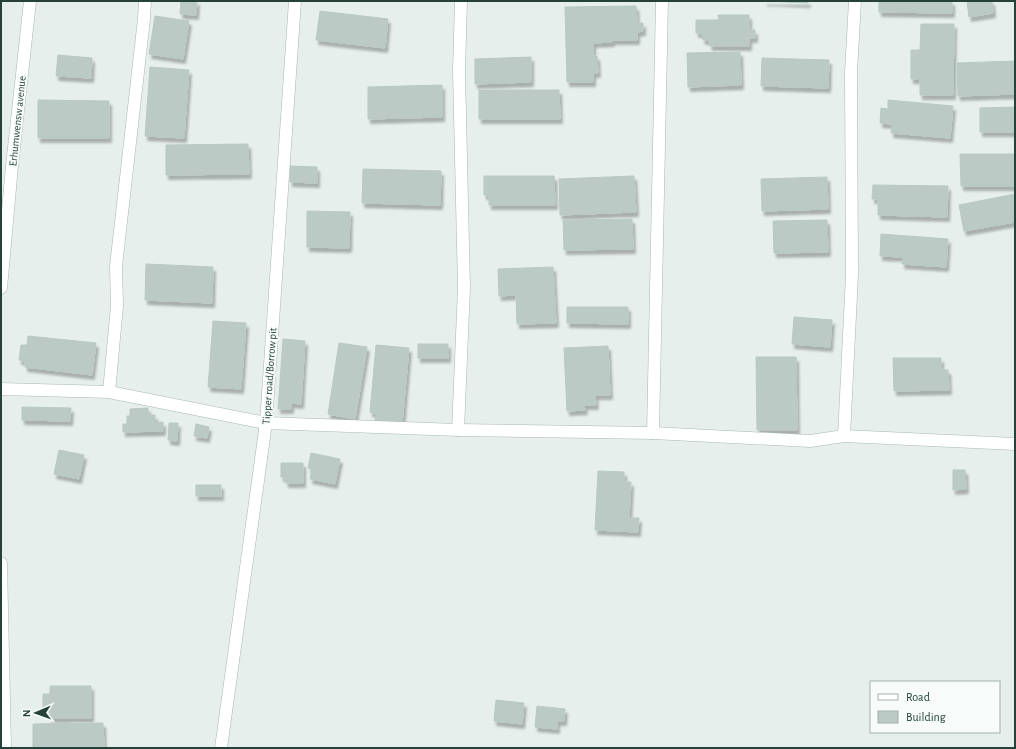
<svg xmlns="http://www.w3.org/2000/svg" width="1016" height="749" font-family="'Alegreya Sans',sans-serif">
<defs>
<filter id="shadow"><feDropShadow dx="2.5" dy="4.5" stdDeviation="1" flood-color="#0004"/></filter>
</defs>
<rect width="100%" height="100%" fill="#e6efeb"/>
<g fill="#bbcac4" stroke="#b8c9c2" filter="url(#shadow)">
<path d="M181,1H197L196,15L180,14Z"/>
<path d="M764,1H808V3Z"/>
<path d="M879,1H952V13L879,12Z"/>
<path d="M967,1H992L993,13L969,17Z"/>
<path d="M636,6L637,23H643V31L637,32V40H612V42L593,43V56H597L598,73H593V82H567L565,7Z"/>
<path d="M320,11L388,19L385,48L316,40Z"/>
<path d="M718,15H749V30H755V38H749V46H710L709,40H703L702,33H696V20H719Z"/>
<path d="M155,16L189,21L183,59L149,54Z"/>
<path d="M921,24H954L953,95H920V79H911V50H920Z"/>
<path d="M740,52L741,85L688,87L687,53Z"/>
<path d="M58,55L92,58L91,78L56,76Z"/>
<path d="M531,57V82L475,84V59Z"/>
<path d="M762,58L829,60L828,88L761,86Z"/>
<path d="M1015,61V94L958,96L957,63Z"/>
<path d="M150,67L189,70L184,138L145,136Z"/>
<path d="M442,85V117L368,119V87Z"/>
<path d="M479,90H559L560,119H479Z"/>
<path d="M38,100L109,101V138H38Z"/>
<path d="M888,100L953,106L950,138L891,133L892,124L880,123L881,108L888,109Z"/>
<path d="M1015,107V132H980V108Z"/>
<path d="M248,144L249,174L166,175V145Z"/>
<path d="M960,154H1015V186H961Z"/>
<path d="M290,166L317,167V183L290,182Z"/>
<path d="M363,169L441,171L440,205L362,203Z"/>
<path d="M484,176H554L555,205H489V195H484Z"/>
<path d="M634,176L636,212L560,215L559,179Z"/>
<path d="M827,177L828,209L762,211L761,179Z"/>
<path d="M873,185L948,186L947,217L878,215V199H872Z"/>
<path d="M1015,194V222L964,231L959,205Z"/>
<path d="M307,211L350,212L349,248L307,247Z"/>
<path d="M632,219L633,249L564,250L563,220Z"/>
<path d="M827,220L828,252L774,253L773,221Z"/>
<path d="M881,234L948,239L946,267L902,264L903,257L880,256Z"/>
<path d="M146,264L213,267L212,303L145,300Z"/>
<path d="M553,267L556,323L517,324L516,295L499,296L498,269Z"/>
<path d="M567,307H628V324L567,323Z"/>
<path d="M794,317L832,320L830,347L792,344Z"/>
<path d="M213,321L246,323L241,389L208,387Z"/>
<path d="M28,336L96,343L92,375L25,367V361L19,360L21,345H27Z"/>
<path d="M283,339L305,341L301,404L291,403V409H278Z"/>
<path d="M339,343L367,347L355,419L328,414Z"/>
<rect x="418" y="344" width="30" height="14"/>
<path d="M376,345L409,348L402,424L375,422L376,413L370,412Z"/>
<path d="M608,346L610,395H595L596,405H584L585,410L567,411L564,348Z"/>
<path d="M756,357H796L797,430H757Z"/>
<path d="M893,358H941V370H948L949,390L894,391Z"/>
<path d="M22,407L71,408L70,421L22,420Z"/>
<path d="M148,408V415H155V423L163,422V431L123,432V424H127V416H130V409Z"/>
<path d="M169,423H178L177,441L168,440Z"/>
<path d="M196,424L209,427L207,438L194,436Z"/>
<path d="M59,450L84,455L79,479L54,474Z"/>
<path d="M311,453L340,459L335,484L310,479L312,469L308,468Z"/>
<path d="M281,463H303V483H286L285,477H281Z"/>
<path d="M953,470H965L966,489L953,490Z"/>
<path d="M598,471L624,472V482H631L629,518H639L638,532L595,530Z"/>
<rect x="196" y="485" width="25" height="11"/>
<path d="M50,686H91V718H50V707H43V694H50Z"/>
<path d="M496,700L524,703L522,724L494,721Z"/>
<path d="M537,706L565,709L564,721H557V729L535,727Z"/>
<path d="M103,723L104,748H33V724Z"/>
</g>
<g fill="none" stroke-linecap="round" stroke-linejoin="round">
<g stroke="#a8b8b2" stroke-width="13">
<g id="street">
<path d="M1,288L12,166L30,1"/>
<path d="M1,389L109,392L266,423L458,430L653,433L810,441L844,436L1015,444"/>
<path d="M109,392L117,306L116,266L144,19L145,1"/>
<path d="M458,430L464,288L459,71L461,1"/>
<path d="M653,433L662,1"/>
<path d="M844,436L852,275L851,72L855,1"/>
<path d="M1,563L5,748"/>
<path d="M221,748L266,423L295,1"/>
</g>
</g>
<use href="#street" stroke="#fff" stroke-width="12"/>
</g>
<g text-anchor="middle" stroke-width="3.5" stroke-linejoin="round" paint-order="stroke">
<g font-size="11" fill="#24423a" stroke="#f7fbf9">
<text transform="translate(17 121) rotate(-84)" y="4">Erhumwensw avenue</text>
<text transform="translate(269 376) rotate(-86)" y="4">Tipper road/Borrow pit</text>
</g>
</g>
<rect width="1016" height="749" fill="none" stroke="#24423a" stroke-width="4"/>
<rect x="870" y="681" width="130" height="52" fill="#f7fbf9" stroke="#a3b1ad"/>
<rect x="878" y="694" width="20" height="6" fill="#ffffff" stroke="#a3b1ad"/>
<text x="906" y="701" font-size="12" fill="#24423a">Road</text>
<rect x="878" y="711" width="20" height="12" fill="#bbcac4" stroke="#a3b1ad"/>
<text x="906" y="721" font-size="12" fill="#24423a">Building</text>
<g transform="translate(36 713) rotate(268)" stroke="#f7fbf9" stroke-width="3" paint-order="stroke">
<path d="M0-3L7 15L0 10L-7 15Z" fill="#24423a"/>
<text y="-6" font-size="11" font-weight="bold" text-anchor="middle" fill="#24423a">N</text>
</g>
</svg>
